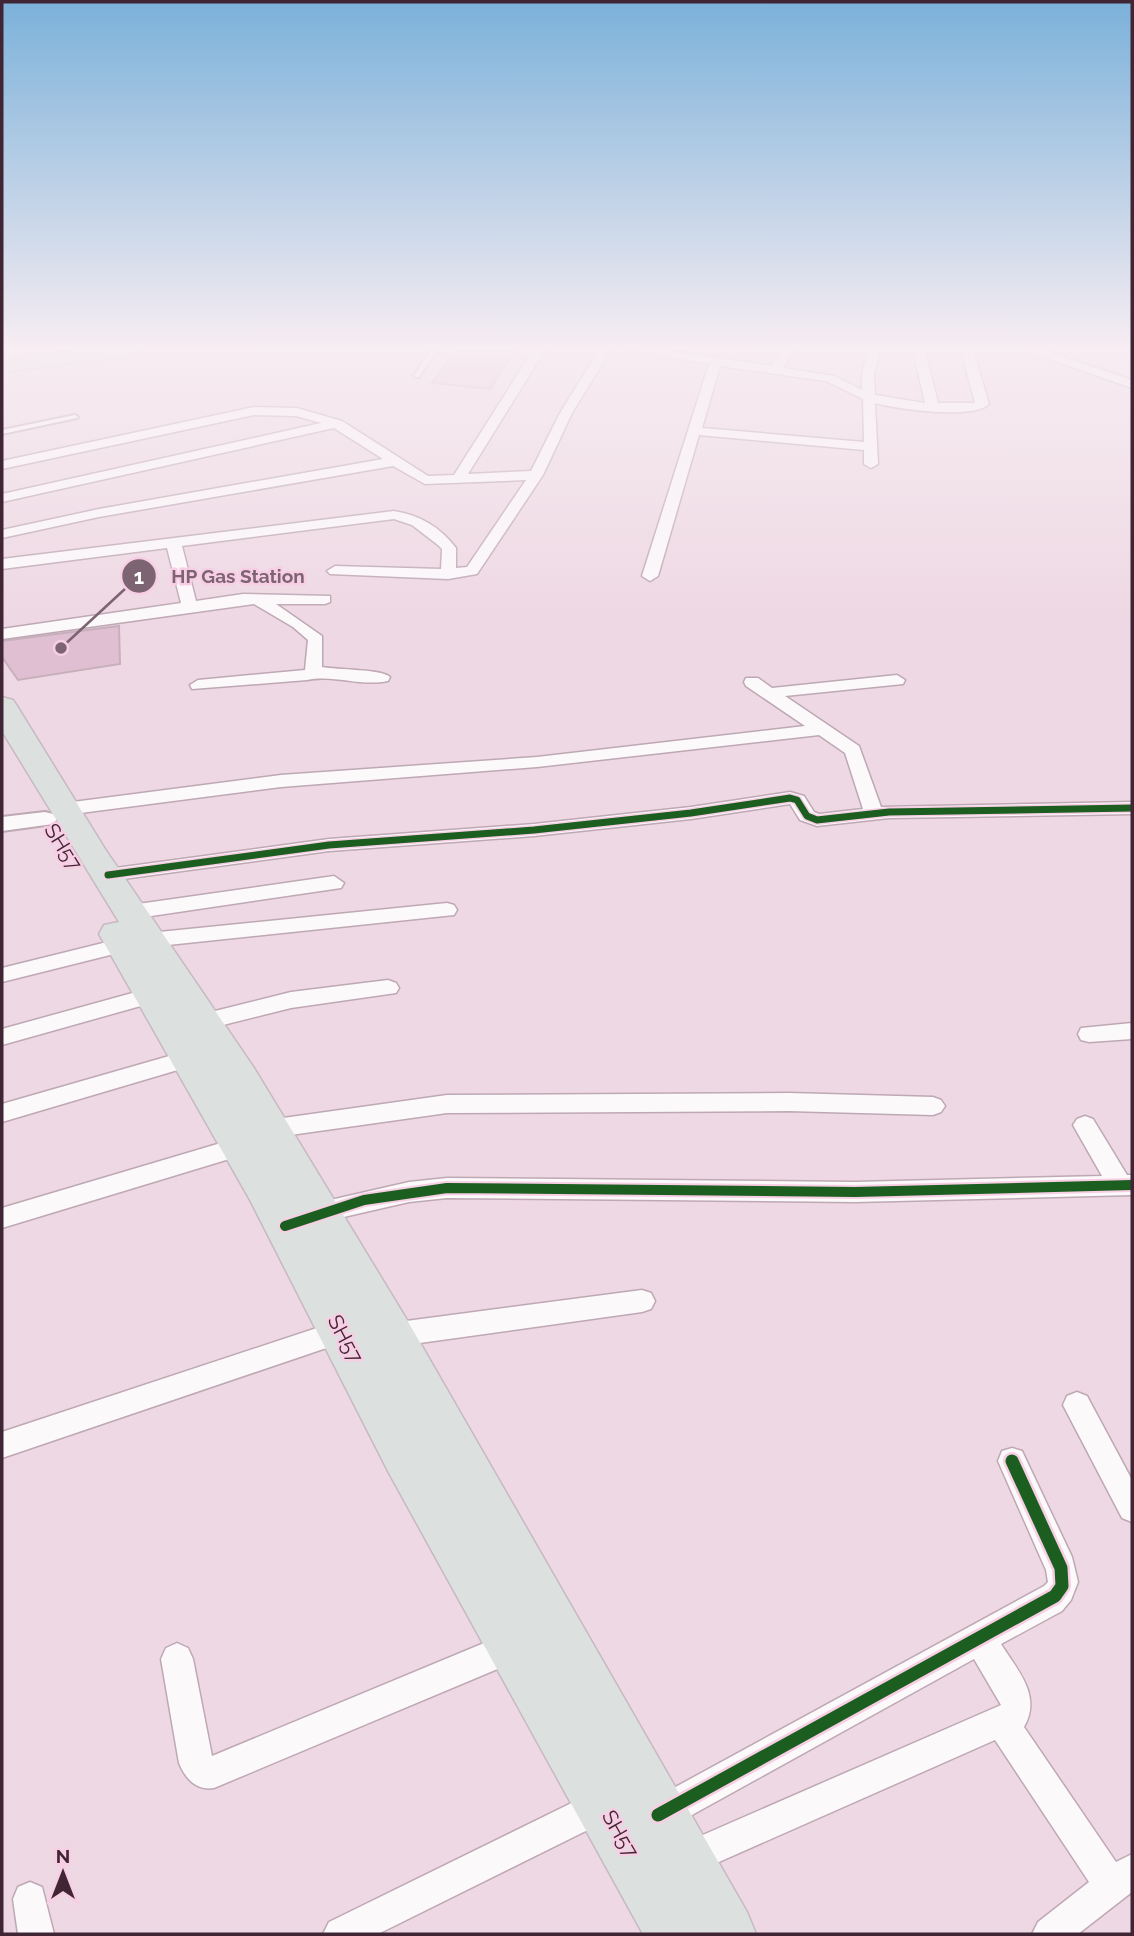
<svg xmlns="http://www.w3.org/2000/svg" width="1134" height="1936" font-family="Raleway,sans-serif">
<rect width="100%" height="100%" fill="#eed8e3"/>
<g fill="#dfbfd1" stroke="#c7b0bc" stroke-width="2">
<path d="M456,350H515L490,389L432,383Z"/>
<path d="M119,626L120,664L18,680L2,657V641Z"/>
</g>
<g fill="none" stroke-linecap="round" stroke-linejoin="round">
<g stroke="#bea8b3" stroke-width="4">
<g id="service">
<path d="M431,350H437L419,377H415L414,376Z"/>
<path d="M75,415L78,417L77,418L2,434V430Z"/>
</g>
</g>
<g stroke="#bea8b3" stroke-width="3">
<g id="minor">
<path d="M533,350H545L468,474L531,471L560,413L599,350H611L572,413L543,475L477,574L448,579L330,574L327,571L335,566L441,569L442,549L438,545L412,525L394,519L182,546L196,601L243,594L330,596V602L325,604H276L322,636V667C337,670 382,669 390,677L388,681C361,687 333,674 307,680L192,689L190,685L198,680L305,670L308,640L293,627L254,604L2,639V629L181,603L167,548L2,569V559L394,511C420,515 440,527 456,548V568L467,567L526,480L425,484L393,466L99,517L2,538V530L99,509L383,459L334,428L2,502V494L321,423L296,416L254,415L2,469V461L254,407L297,408L342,421L428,476L454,475Z"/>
<path d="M630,350H664L772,366L781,350H793L783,368L834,376L862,390V375L868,350H880L874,375L875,395L925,403L913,350H925L938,403H975L961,350H973L989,404C974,420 897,409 875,403L878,464L871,468L864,464V450L699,435L658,576L650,581L642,576L709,364ZM720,366L826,381L863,399L864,442L702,428Z"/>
<path d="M1023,350H1042L1132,380V388Z"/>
<path d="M897,675L905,680L903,684L785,696L859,746L881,807L1132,802V814L889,818L817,826L800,820L790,804L691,819L534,836L329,851L108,881L98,875L108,869L329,839L534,824L691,807L790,792L804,796L814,812L819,814L863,809L845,753L819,735L537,767L281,787L65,815L56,809L65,803L281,775L537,757L805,726L746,686L744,682L746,678H758L772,688Z"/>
<path d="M334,876L344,883L341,888L131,919L121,912L131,905Z"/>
<path d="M447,903L454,905L457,910L454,915L149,947L139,940L149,933Z"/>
<path d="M123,938L130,940L133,945L130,950L2,982V968Z"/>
<path d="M388,980L396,983L399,988L396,993L291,1008L203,1030L195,1028L192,1022L195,1016L291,992Z"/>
<path d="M154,987L162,990L165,995L162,1000L2,1045V1029Z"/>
<path d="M1132,1023V1039L1089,1042L1081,1040L1078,1034L1081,1028Z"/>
<path d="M190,1050L198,1052L201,1058L198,1064L2,1122V1104Z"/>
<path d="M789,1093L933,1097L941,1100L945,1106L941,1112L933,1115L789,1111L447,1113L269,1138L261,1136L257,1129L261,1122L269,1120L447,1095Z"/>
<path d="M1085,1116L1093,1119L1127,1175H1132V1195L855,1202L447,1198L409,1202L313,1224L304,1221L301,1214L304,1207L313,1204L409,1182L447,1178L855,1182L1102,1176L1073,1125L1077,1119Z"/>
<path d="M241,1137L249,1139L253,1146L249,1153L2,1228V1208Z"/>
<path d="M642,1290L651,1293L655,1301L651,1309L642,1312L391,1347L382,1343L378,1335L382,1327L391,1323Z"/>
<path d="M341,1320L350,1324L354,1332L350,1340L2,1458V1432Z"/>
<path d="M1077,1392L1087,1396L1132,1480V1522L1122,1518L1063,1405L1067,1396Z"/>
<path d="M1012,1448L1022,1451L1072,1557L1078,1582L1071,1600L1062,1611L1001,1644C1018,1671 1042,1696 1024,1727L1116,1862L1132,1854V1892L1078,1934H1032L1038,1922L1089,1882L995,1740L685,1877L673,1872L668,1860L673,1848L1001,1705L974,1659L672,1826L660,1831L648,1826L643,1814L648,1802L1044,1586L1048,1582L1046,1570L998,1461L1002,1451Z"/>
<path d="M513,1631L524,1636L529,1647L524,1658L214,1788C196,1791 185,1778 179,1763L161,1659L166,1648L177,1643L188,1648L193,1659L212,1756Z"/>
<path d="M602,1788L614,1793L619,1805L614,1817L378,1934H323L329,1922Z"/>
<path d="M30,1882L42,1887L54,1934H18L13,1899L18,1887Z"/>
</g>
</g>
<g stroke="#bea8b3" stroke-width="4">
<path id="tertiary" d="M45,812L53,814L57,819L53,824L2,831V817Z"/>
</g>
<g stroke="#c7b9c1" stroke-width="3">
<g id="trunk">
<path d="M79,350H144L134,356L2,372V360Z"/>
<path d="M2,697L13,700L17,706L105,849L254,1068L407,1320L747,1912L756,1934H643L389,1473L250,1200L99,934L104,925L119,922L2,731Z"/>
</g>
</g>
<use href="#service" fill="#fcf9fb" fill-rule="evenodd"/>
<use href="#minor" fill="#fcf9fb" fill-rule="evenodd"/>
<use href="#tertiary" fill="#fcf9fb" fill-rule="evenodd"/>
<use href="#trunk" fill="#dce0de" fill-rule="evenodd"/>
<g stroke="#f8cee4" stroke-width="10">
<path id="cycleway-far2" d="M108,875L329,845L534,830L691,813L790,798L797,800L807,816L817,820L889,812L1132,808"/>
</g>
<g stroke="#f8cee4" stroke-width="14">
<path id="cycleway-far1" d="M285,1226L364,1200L447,1188L855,1192L1132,1185"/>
</g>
<g stroke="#f8cee4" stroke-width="18">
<path id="cycleway" d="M658,1815L1055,1596L1062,1586L1061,1568L1012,1461"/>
</g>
<use href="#cycleway-far2" stroke="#1b5e20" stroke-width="7"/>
<use href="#cycleway-far1" stroke="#1b5e20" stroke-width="10"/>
<use href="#cycleway" stroke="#1b5e20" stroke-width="13"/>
</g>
<linearGradient id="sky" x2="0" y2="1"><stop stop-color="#7bb1da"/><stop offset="0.56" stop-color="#f7edf2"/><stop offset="1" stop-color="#f7edf2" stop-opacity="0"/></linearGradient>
<rect width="1134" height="621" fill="url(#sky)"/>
<g text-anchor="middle" stroke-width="5" stroke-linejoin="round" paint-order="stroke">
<g font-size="21" fill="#402635" stroke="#f8cee4">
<text transform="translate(63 847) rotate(58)" y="7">SH57</text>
<text transform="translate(345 1339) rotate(62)" y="7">SH57</text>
<text transform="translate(620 1834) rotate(60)" y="7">SH57</text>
</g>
</g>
<path fill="none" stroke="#7d6472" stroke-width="2.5" d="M61 648L139 576"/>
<g fill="#7d6472" stroke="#f8cee4" stroke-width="2.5">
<circle cx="61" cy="648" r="7"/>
<circle cx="139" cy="576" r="18"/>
</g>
<g font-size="21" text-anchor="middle" font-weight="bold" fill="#fff">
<text x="139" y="584">1</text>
</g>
<g font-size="19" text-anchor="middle" font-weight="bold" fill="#7d6472" stroke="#f8cee4" stroke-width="5" stroke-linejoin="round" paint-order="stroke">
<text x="238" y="583">HP Gas Station</text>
</g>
<rect width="1134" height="1936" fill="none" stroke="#402635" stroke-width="7"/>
<g transform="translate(63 1873)" stroke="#f8cee4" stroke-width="5" paint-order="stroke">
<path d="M0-5L12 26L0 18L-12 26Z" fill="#402635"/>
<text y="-10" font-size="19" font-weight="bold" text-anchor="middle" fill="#402635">N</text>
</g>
</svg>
